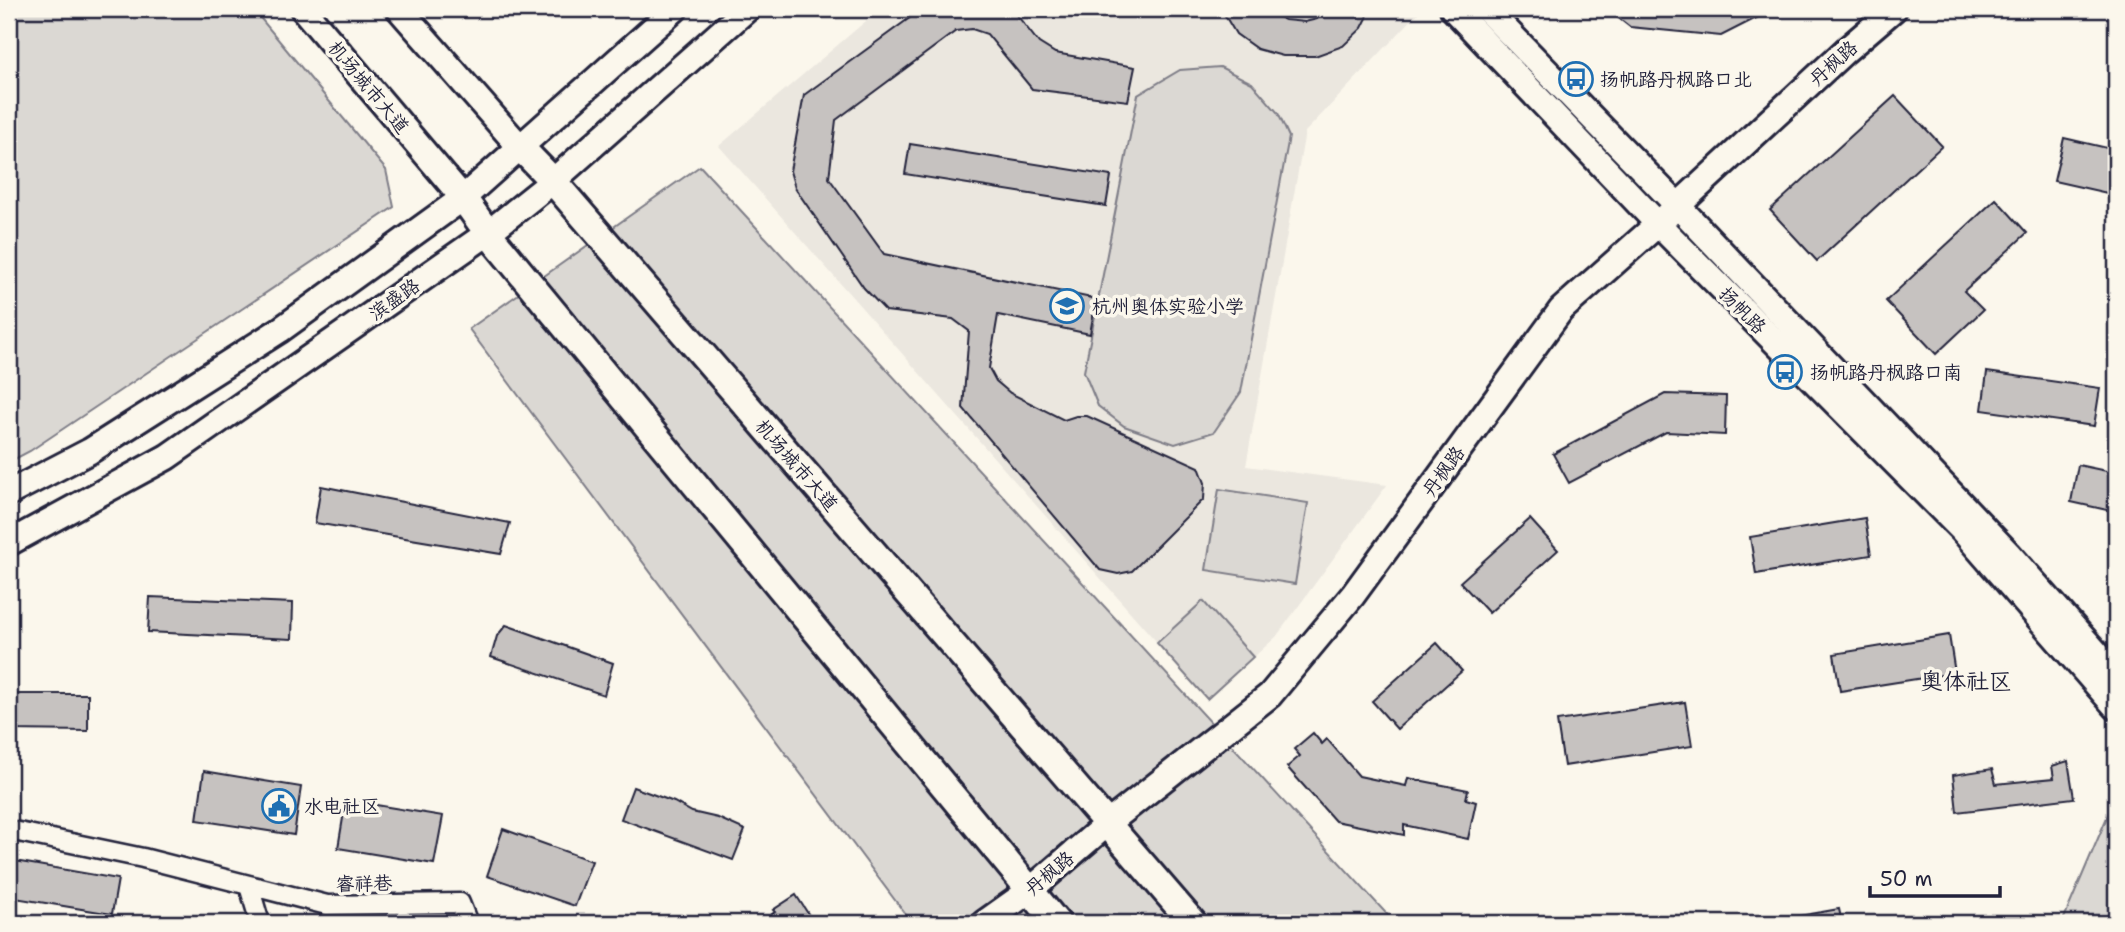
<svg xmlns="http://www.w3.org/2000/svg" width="2125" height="932" font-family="'Shantell Sans','LXGW WenKai TC',sans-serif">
<rect width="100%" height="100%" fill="#fbf7ec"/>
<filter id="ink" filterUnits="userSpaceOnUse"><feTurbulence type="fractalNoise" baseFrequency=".0143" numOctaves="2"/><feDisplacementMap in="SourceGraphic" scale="14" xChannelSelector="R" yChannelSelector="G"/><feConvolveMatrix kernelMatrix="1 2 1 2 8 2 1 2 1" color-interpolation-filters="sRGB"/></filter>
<g filter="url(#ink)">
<path fill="#ebe7df" d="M880,9H1422L1305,132L1246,466L1387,485L1276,637L1207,699L719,146Z"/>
<g fill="#dbd8d3" stroke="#7e7d87" stroke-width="2">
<path d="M9,9H253L386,170L394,207L30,451L9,462Z"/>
<path d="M1220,67L1252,83L1278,113L1289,137L1241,392L1214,432L1175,444L1124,426L1098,406L1084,372L1138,95L1180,70Z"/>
<path d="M700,166L1395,923H912L469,329Z"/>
<path d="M1219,489L1308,503L1295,584L1206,570Z"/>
<path d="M1203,601L1253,657L1207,699L1157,643Z"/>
<path d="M2116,796V923H2062Z"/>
</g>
<g fill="#c6c2c0" stroke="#22223b" stroke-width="2">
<path d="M922,9H1012L1039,43L1055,53L1135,67L1128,101L1032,89L987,34L972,29L956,31L836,120L829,178L884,254L1096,299L1090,334L998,315L989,368L996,381L1010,393L1064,420L1076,416H1087L1199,467L1205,483L1204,499L1132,571L1118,574L1100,570L963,408L969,331L953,319L886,311L864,288L795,188L790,171L804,95Z"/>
<path d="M1221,9H1267L1270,13L1285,20L1305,22L1317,19L1326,9H1364L1367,18L1362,28L1343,46L1315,56H1283L1257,49L1236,34Z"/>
<path d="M1607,9L1712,11L1716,9H1774L1721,36L1630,27Z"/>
<path d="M1895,96L1942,146L1817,261L1770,210Z"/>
<path d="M2064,138L2116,150V195L2054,181Z"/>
<path d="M910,144L1111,176L1106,206L905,174Z"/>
<path d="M1996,199L2027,233L1964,291L1983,310L1936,354L1886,301Z"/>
<path d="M1987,372L2100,388L2094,426L1982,410Z"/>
<path d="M1665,394L1726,396L1725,435L1666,432L1569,483L1553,454Z"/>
<path d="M2078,465L2116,473V512L2071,502Z"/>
<path d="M321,486L510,523L501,554L315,523Z"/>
<path d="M1865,518L1871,555L1756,574L1750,537Z"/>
<path d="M1530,519L1558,550L1489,613L1460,582Z"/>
<path d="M150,597L293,603L292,639L148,632Z"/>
<path d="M506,625L613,663L604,695L491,657L497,636Z"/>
<path d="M1949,635L1955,673L1840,691L1834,654Z"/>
<path d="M1437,643L1462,671L1397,729L1372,701Z"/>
<path d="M9,694H88V731L9,730Z"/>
<path d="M1685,702L1692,746L1564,766L1557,721Z"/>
<path d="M1313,733L1322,744L1327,739L1359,776L1406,786L1408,778L1468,790L1466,799L1476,802L1468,839L1404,825V835L1335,821L1287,767L1300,756L1294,749Z"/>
<path d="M2068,761L2074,798L1957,812L1953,775L1992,769L1996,784L2054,778L2052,766Z"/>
<path d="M204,771L301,787L294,835L197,820Z"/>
<path d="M633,787L674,802L692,812L718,818L745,830L733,860L621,819Z"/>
<path d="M346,800L443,816L434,864L338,848Z"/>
<path d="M503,829L592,861L575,906L487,876Z"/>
<path d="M9,860L118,879L112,914L9,897Z"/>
<path d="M796,895L814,923H779L772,914L775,912L773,910Z"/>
<path d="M1839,909L1842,923H1800L1799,916Z"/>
</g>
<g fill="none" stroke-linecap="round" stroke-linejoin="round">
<g stroke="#22223b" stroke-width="23">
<g id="street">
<path d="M9,830L143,858L327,905L460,903L468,923"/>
<path d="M249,886L260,923"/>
</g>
</g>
<g stroke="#22223b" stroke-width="30">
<g id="secondary">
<path d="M303,9L463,198"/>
<path d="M399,9L520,147"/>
<path d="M1453,9L1658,224L1962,530L2116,707"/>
<path d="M1486,9L1678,206L2008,553L2116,675"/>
<path d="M9,493L90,451L280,330L463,198L675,9"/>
<path d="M9,543L167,457L488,233L553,181L747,9"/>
<path d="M984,923L1029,891L1107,824L1270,695L1353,595L1561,310L1658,224L1845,51L1894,9"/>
</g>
</g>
<g stroke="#22223b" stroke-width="32">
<g id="primary">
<path d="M520,147L553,181L1193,923"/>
<path d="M463,198L488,233L1057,923"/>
</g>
</g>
<use href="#street" stroke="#fbf7ec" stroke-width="18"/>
<use href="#secondary" stroke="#fbf7ec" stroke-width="24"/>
<use href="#primary" stroke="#fbf7ec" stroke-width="26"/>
</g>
</g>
<defs>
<g id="bus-ring" transform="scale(1.75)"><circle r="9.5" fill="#fbf7ec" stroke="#1f6fb2" stroke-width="1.5"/><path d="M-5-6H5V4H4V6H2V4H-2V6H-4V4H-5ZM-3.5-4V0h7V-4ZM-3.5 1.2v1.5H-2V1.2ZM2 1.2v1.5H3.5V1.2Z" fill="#1f6fb2"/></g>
<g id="school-ring" transform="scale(1.75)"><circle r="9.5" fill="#fbf7ec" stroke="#1f6fb2" stroke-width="1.5"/><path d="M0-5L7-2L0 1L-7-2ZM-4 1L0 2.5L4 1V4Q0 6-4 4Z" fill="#1f6fb2"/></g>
<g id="civic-ring" transform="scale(1.75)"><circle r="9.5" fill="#fbf7ec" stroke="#1f6fb2" stroke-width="1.5"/><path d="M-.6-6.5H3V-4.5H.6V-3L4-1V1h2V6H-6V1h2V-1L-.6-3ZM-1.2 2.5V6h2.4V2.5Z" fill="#1f6fb2"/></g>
</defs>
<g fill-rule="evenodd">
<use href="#bus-ring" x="1576" y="79"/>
<use href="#school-ring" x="1067" y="306"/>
<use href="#bus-ring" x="1785" y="372"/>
<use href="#civic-ring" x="279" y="806"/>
</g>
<g text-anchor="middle" stroke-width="7" stroke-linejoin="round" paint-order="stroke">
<g font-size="19" fill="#22223b" stroke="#fbf7ec">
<text transform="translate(1833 63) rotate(-42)" y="7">丹枫路</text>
<text transform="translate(369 87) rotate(50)" y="7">机场城市大道</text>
<text transform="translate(394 299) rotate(-35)" y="7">滨盛路</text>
<text transform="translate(1743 310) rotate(45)" y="7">扬帆路</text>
<text transform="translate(797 465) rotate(49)" y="7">机场城市大道</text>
<text transform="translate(1443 471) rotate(-54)" y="7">丹枫路</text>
<text transform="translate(1049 873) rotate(-40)" y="7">丹枫路</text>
<text transform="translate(364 883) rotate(-1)" y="7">睿祥巷</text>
</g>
<g font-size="19" fill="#22223b" stroke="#fbf7ec" text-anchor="start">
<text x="1600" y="86">扬帆路丹枫路口北</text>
<text x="1092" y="313">杭州奥体实验小学</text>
<text x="1810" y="379">扬帆路丹枫路口南</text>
<text x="304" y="813">水电社区</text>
</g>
<g font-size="23" fill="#22223b" stroke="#fbf7ec">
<text x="1966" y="689">奥体社区</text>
</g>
</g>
<rect width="2125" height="932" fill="none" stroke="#fbf7ec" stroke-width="35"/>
<rect x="18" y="18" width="2090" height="897" fill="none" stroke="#22223b" stroke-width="2.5" filter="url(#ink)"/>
<path d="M1870 886v10h130v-10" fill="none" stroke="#22223b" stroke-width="3.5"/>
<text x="1880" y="886" font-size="21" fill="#22223b" stroke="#fbf7ec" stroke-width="5" paint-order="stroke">50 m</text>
</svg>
